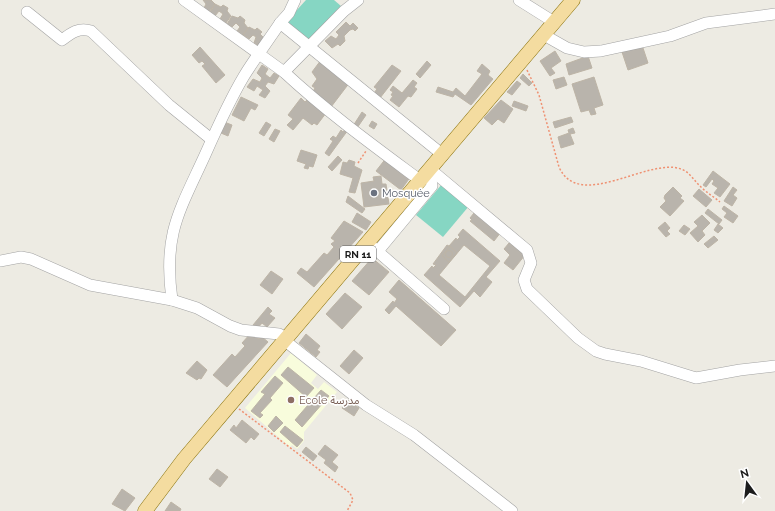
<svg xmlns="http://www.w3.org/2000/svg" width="775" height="511" font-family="Raleway,'Noto Sans Arabic',sans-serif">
<rect width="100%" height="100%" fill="#edebe3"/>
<path fill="#f8fcdc" d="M291,353L317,375L311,383L318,389L324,382L337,392L304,432V441L297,449L292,445L290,447L245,408Z"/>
<g fill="#86d6c3">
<path d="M306,0H334L341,6L307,42L286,22Z"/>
<path d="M442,184L469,206L443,237L416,215Z"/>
</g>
<g fill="#b9b4ac" stroke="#bdb4a6" fill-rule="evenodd">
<path d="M203,0H211L215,4L209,12L204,8L206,4Z"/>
<path d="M215,4L221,7L223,5L228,8L227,11L231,16L226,23L220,19L223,14L219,11L215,16L210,12Z"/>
<path d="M232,16L238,18L240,16L245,20L244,23L248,28L243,35L237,31L240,27L236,23L232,27L227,24Z"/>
<path d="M346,22L350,26L353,23L358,28L355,31L353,29L350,30L344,36L345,41L340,46L338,44L332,48L325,41L331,36L336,39L339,35L336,32Z"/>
<path d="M249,27L255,30L257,28L262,32L260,34L265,39L260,47L254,43L256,37L253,35L249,39L243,35Z"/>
<path d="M642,45L648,63L628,70L622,52Z"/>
<path d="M200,47L225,75L216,83L202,66L205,64L202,61L199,63L192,55Z"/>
<path d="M555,51L561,61L551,68L555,73L550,76L540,61Z"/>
<path d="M588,56L592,68L569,75L566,64Z"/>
<path d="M321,60L350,82L331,107L312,93L315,88L312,86L317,79L312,72Z"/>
<path d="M427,61L431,65L420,78L416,74Z"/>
<path d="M482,64L490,71L488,75L493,79L471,105L455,94L453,97L436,92L438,87L453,92L456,88L465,96L482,74L477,71Z"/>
<path d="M262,65L268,69L265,74L270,78L274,73L279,76L274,84L268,82L265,86L270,91L265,98L259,95L263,90L257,86L254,91L247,87L253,79L260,82L262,78L257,73Z"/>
<path d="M392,65L401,71L380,98L374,93L377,89L374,87Z"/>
<path d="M523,74L532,83L529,86L520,78Z"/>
<path d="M564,77L567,85L556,89L553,80Z"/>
<path d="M594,77L603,105L594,108L596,114L591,115L589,110L581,112L572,84Z"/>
<path d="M413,80L417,83L414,87L417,89L411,97L408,96L399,107L390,100L393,96L391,95L393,92L390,90L393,86L402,93Z"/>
<path d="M517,81L521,84L512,95L507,92Z"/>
<path d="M241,97L258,105L255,110L251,108L244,121L232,115Z"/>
<path d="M301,98L305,102L308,99L326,113L317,125L314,123L312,125L303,118L293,130L287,125L293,119L288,115Z"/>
<path d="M501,100L513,109L504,123L498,119L492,125L484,118Z"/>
<path d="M514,101L528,106L526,111L512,106Z"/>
<path d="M362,112L366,115L357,128L353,126Z"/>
<path d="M571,117L573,122L555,128L553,122Z"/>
<path d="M372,121L377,124L374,129L369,126Z"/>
<path d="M224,122L232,125L228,136L221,133Z"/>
<path d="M266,122L271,125L264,136L259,133Z"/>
<path d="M346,128L348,130L329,156L325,153L333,141L330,139L333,136L336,138L341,130L343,132Z"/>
<path d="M573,128L575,133L570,134L574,144L561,148L558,137L569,133L568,130Z"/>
<path d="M275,129L280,131L274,142L269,139Z"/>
<path d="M301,150L317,155L313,167L309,166L308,169L304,168L306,164L297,161Z"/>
<path d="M338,156L342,160L332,171L328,167Z"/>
<path d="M387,157L411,176L401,190L376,171Z"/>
<path d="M349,160L355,162L354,166L362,170L355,193L349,192L353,178L340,174L343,162L347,163Z"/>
<path d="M713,171L730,184L720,197L714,193L718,188L712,184L714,181L712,179L706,187L703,185Z"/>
<path d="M381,176L382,184H386L389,204L364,207L361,183L374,181L373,177Z"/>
<path d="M673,187L682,196L680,198L684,201L670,216L660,207L666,201L664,198L665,195Z"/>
<path d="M733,187L737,190L733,195L737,198L732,206L724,201Z"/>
<path d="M699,189L712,200L706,207L693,196Z"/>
<path d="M348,196L365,209L362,213L346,202Z"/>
<path d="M724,206L738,216L733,223L724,217L727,213L722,209Z"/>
<path d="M708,209L722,220L719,224L705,213Z"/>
<path d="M357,213L371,222L366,230L352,222Z"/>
<path d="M474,213L501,232L494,241L470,221L472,220L470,218Z"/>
<path d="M702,215L710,223L702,231L705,235L698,242L690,233L698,226L694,222Z"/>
<path d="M344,221L363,232L314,287L297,273L301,268L307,272L324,253L327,255L334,247L331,244L335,241L331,238Z"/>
<path d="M665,222L670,228L667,231L670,234L666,237L658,228Z"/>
<path d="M718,224L723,228L718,233L714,230Z"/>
<path d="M684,225L690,229L685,235L679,231Z"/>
<path d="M463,229L500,261L486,277L492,282L480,297L474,291L460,307L424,275L432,266L433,268L436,265L433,264L447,245L449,246L456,238L457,240L460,237L458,235ZM464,245L490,266L465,297L439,275Z"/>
<path d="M714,236L718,240L708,248L704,244Z"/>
<path d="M509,243L525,255L513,270L504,263L510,255L504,249Z"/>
<path d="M450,246L457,253L449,262L442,256Z"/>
<circle cx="449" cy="254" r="3.5"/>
<path d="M372,258L389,272L369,295L352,281Z"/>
<path d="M271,271L283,279L272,294L260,285Z"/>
<path d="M399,280L456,330L441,346L396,306L389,314L385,310L393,301L394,303L397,299L389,292Z"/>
<path d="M345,293L362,307L342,329L326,314Z"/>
<path d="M268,307L272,311L269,314L275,318L267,327L262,323L257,329L253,325Z"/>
<path d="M251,333L259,339L261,336L268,342L227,387L213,375L232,354L235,357L245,346L242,343Z"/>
<path d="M306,334L320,346L317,350L320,352L316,357L299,343Z"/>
<path d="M354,350L363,358L349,374L340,366Z"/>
<path d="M197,361L207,370L201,379L199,378L197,380L186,373Z"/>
<path d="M288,367L314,388L306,397L281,375Z"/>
<path d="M275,376L283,383L270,398L272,400L260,413L263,415L260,418L251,411L265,394L261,392Z"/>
<path d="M321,390L329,396L302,427L295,420Z"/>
<path d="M348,400L359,408L354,416L342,408Z"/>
<path d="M276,416L283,423L274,432L268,426Z"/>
<path d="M242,420L259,434L254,440L251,437L246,443L230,430L234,425L236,428Z"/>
<path d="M285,426L303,440L297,447L280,432Z"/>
<path d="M325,445L338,455L332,462L338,467L335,472L324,463L326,460L318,454Z"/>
<path d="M306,447L317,456L313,461L302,452Z"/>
<path d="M217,469L228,477L220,487L209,479Z"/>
<path d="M122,489L135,498L125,511L112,504Z"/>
<path d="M171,502L181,509L180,511H165Z"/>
</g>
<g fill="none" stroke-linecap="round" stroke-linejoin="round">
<g stroke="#a3a3a3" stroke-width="12">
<g id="minor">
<path d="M184,0L284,72L344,11L358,0"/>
<path d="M295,0L289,13L280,23L443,155"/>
<path d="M519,0L554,22"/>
<path d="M27,12L62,40C71,33 79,27 91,31L169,105L211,139"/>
<path d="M544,35L567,48L584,52L601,51L670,36L706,23L775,14"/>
<path d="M284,72C327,112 374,146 421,181"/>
<path d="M430,169L527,250L531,263L524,280L527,289L578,338L596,351L605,354L641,361L696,378L740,370L775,366"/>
<path d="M368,243L444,309"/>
<path d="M378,251L432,186L431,179L426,174"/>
<path d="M0,261L21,257L31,259L90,285L172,300L197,308L230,326L241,330L279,334L286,338"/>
<path d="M172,300C163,234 179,212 205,155C217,128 229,101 244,76C255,58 268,41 280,23"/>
<path d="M284,340L366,405L414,435L512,511"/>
</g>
</g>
<g stroke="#89720b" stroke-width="15">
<path id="major" d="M145,511L184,459L573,0"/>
</g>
<g stroke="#ef9172" stroke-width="1.5" stroke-dasharray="2 2" stroke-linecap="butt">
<path d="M527,70L539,95L559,167C579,212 648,157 681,169C690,172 695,182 701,187C707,193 714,197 720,202"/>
<path d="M358,163L366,151"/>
<path d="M239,409L350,493L353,500L347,511"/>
</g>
<use href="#minor" stroke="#fff" stroke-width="11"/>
<use href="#major" stroke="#f4dca0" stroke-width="14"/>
</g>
<circle fill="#6b7280" stroke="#fff" stroke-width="1.5" cx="374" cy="193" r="4"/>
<circle fill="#8d6e63" stroke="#fff" stroke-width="1.5" cx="291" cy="400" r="4"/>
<g text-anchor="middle" stroke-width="3" stroke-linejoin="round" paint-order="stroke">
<rect fill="#fff" stroke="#606060" stroke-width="1" x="340" y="246" width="36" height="16" rx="3"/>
<g font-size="10" font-weight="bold" fill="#1c1c1c">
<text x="358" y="258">RN 11</text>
</g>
<g font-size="11" fill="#5b616d" stroke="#fff" text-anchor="start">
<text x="382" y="197">Mosquée</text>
</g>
<g font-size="11" fill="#785e54" stroke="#fff" text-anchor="start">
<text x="299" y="404">Ecole مدرسة</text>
</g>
</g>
<g transform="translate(747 483) rotate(345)" stroke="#ffffff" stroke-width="3" paint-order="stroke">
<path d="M0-3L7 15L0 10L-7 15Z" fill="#1c1c1c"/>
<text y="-6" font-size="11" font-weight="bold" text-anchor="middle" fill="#1c1c1c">N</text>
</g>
</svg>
